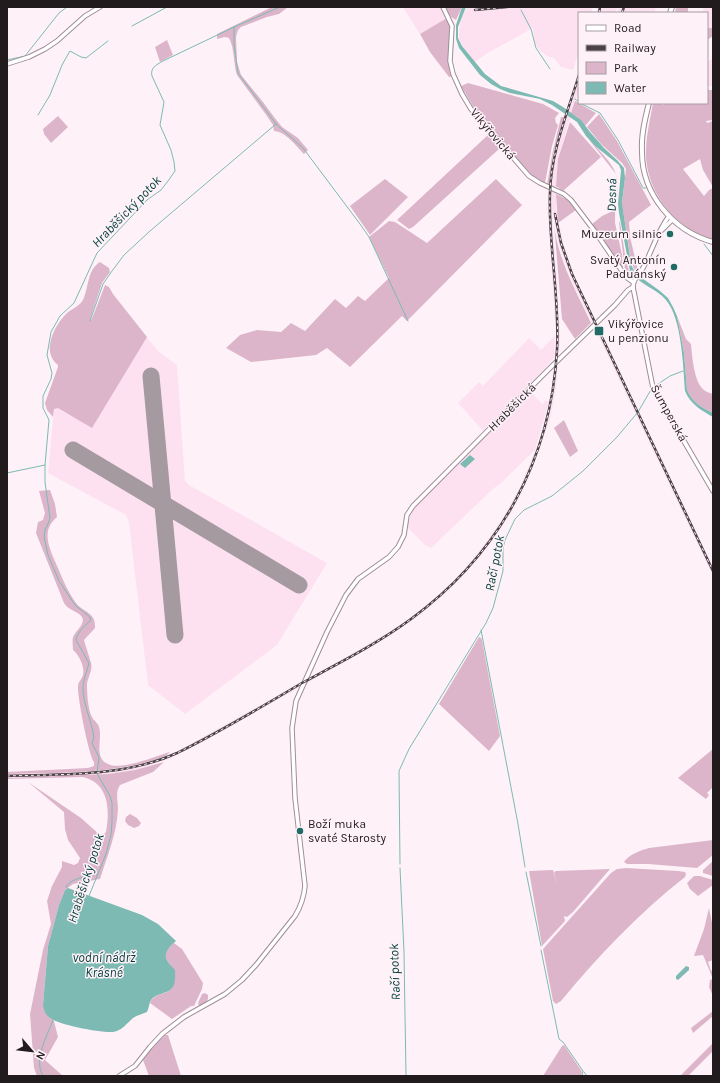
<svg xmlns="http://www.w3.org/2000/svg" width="720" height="1083" font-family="Karla,sans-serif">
<rect width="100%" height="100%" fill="#fef2f8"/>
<g fill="#fde1f0">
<path d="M403,7H440L447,18L420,34Z"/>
<path d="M467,7H593L591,13H579V51L573,70L561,67L554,58L547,56L539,50L534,41L533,28L486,54L475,62L467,53L459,39V32L461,19Z"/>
<path d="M597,7H617L616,13H597L598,9H596Z"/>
<path d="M619,7H656L654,13H617Z"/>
<path d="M704,7H713V28H707V13H702Z"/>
<path d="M713,58V86H707V62Z"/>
<path d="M579,69V89L561,148L557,172L556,207L563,243L576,280L713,567V576L572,281L559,245L552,209L560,336L556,388L550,419L532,470L511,513L487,548L456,583L420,615L383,640L199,744L169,759L135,770L109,774L7,778V774L109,770L126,767L147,762L176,752L346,657L399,626L418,612L438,595L454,581L478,553L502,520L520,487L540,439L550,402L553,375L556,336L548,213V188L555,147Z"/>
<path d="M108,290L158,351L177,365L185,481L189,485L327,563L277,645L185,714L148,685L129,523L126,515L48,473L55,399Z"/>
<path d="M555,335L554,358L526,388L483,431L458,403L479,382L483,386L529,338L541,350Z"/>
<path d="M532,393L542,404H543L545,400L549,402L535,450L499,485L494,488L431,548L425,545L408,528V525L412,511L523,397L527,398Z"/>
</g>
<g fill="#ddb5ca">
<path d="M272,7H288L279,14L267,17L241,27L238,30L236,37L237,62L241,75L263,102L274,117L282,127L298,138L308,150L304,154C296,146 285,131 274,131L273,125L267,116L237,75C233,63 235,49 229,38L225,37L217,39V34Z"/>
<path d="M445,7H462L456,20L451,17Z"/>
<path d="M676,7H688V13H675Z"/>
<path d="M447,18L450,27L448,61L452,76L449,77L430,52L420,34Z"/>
<path d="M707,28H713V36L707,40Z"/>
<path d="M167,40L173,55L160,62L155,47Z"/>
<path d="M468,83L543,104L559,113L555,118L556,123L558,125L552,146L545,183L533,176L524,168L474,108L461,86Z"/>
<path d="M707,90H713V120L706,121L707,123L713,121V187L703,170L700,159L683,169L704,196L709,190L713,188V241C677,228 649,197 646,158C645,139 650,121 653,103H661L664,105V103H707Z"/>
<path d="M575,101L596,113L585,126L577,117L571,113Z"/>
<path d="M599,114L617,141L651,205L629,222L630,237L638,270L636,273L631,262L622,204L626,169L622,163L601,144L587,127Z"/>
<path d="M58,116L68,127L51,143L44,134L43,129Z"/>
<path d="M561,117H564L553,155L549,186L547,185L552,155Z"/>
<path d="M570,122L601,157L563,191L556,186L558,159Z"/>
<path d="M582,131C598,153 624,166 617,196L618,183L616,174Z"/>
<path d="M489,134L500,147L499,149L413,227L409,229L397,220Z"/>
<path d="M385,179L408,197L370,235L350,206Z"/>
<path d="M496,179L522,205L407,321L402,316L350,367L327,348L316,355L251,362L226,348L240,335L257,330L281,332L291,323L305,331L335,299L346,308L358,296L365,301L389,278L369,237L389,221L395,222L427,243Z"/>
<path d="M556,194L567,199L576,210L558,223Z"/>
<path d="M615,210V223L622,255L623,269L592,224L602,216Z"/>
<path d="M619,222H620L626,261L631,277L627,274L625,270Z"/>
<path d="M554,223C557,258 576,291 591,323L575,339L562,319Z"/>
<path d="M100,262L109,268L110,272L102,283L90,320H91L93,316L105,285L109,287L113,294L147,337L92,428L58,408L54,409L53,417L47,410L45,403L58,367V365C41,352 54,326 66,314C71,309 80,306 83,300C89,287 87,270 100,262Z"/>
<path d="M677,316L686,339L691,344C692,355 694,380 702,388C704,391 709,393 713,394V413C702,408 692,402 687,390L684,353Z"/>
<path d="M564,420L578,451L570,457L554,428Z"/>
<path d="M50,490L55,504L57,517C39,532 51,551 58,568C63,580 68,592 76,603C84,613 96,612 95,628L84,640C86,648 89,655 91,663C93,670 88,677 87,684C87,693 88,710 92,717C94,721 98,723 99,727C103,738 93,758 108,764C121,771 156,756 170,752L166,756C115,775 60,772 7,774V772L88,768L94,766V762C89,756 77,696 78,686C78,682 82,679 83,675C85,667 79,655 73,650C73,646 72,641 73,637C75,631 86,624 82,617C78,611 69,611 64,603L36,533L38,522L43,520L45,513L39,491Z"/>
<path d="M479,637L481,638L482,640L500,736L489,751L439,704Z"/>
<path d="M713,749V787L707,793L709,795L706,799L678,778Z"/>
<path d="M164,762L153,772L120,785C115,792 118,801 118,809C117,833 107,857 100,879L73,884L65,890L59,905L48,946L43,1005L49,1017L54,1021L58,1037L45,1060L63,1076H37L34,1068L30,1014L43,950L51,924L47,901L52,886L62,867V861L74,865L78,863L80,858L68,840L65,829L64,812L28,782L81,818L100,835L104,834L106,832C110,810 109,783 83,777L7,779V778L109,774L135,770Z"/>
<path d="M130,814L137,818L141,823L139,826L134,828L128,825L125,821L126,817Z"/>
<path d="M713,840V855L697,868L648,864H627L624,862C628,855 641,850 649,848Z"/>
<path d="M713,861V876L703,873V870Z"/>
<path d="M626,868L678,871L685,872L686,874L685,877C639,913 598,956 561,1001L556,1004L553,1001L543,949L611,873L617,869Z"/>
<path d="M610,869L573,912L567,917L564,916L565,921L542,946L529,871L553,870L557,885L554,872L556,871Z"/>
<path d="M694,876H700L713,880V885L698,896L690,889L687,883Z"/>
<path d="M709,908L713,928V960L708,962L711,971L713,970V996L709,987L710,980L713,979L703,955L694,956L704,929Z"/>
<path d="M174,943L182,949L203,983L202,989L194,1006H191L172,1019L150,1003C154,992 168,996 172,987C183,963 151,961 174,943Z"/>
<path d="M205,993L208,995C209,1001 205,1005 199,1006L198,1003L202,994Z"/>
<path d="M713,1011V1016L693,1033L691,1028Z"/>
<path d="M165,1035H168L181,1076H149L143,1060L154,1045Z"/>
<path d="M713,1043V1051L688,1076H680Z"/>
<path d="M564,1045L581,1070L582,1072L581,1076H543L562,1046Z"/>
</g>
<g fill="#7cbab3">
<path d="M462,7H466L458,27V38L462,46L485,74L501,86L553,101L563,107L581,120L590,132L604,148L617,160L624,168L625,178L622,203L631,264L635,273L660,291L668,298L673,307L677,316L684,353L687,390C692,402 702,408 713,413V417C701,410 690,404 685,391C683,366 682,319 666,300C656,288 638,284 630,271L619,213L618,204L621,170L619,165L595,146L586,136L577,122L552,105L540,99L510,93L500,89L491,84L480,75L459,48L456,39V25Z"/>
<path d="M470,455L475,459L465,468L460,464Z"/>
<path d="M68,888L142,915L158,924L176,941C162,953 163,958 175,970C175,975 176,984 172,988C168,994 156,993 151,1000C149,1003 149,1008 147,1012C143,1014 137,1015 133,1018C127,1023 122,1031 113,1032C101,1033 59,1025 50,1018C45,1014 44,1010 43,1005L48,946L59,905L65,890Z"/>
<path d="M686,966L689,967V970L678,980L676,979V976Z"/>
</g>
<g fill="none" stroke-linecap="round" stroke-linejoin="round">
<g stroke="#7cbab3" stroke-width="1">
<path d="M521,10L531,29L536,48L550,69"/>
<path d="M132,26L167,7"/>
<path d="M234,27V44L238,73L276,124L303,148L360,224L369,237L408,321"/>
<path d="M7,60L25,56L59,13L67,7"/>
<path d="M575,99L579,102"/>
<path d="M580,103L600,113L618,140L643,188H646"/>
<path d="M38,115L50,95L62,65L70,51L81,57L86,58L108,41"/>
<path d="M704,244L713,256"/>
<path d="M90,321L103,284L112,271L124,255L150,231L276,124"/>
<path d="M655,386L670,376L683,371"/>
<path d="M7,473L45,465"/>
<path d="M481,630L518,824L525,867"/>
<path d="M400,864L399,771L409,749L486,623L493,608L503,571V548L505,540L515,519L524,510L552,496L583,471L617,437L638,412L652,388"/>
<path d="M400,868L404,952L406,1076"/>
<path d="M526,872L541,946"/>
<path d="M67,888L66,887C70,878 89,876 97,874"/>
<path d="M89,896L106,854L111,835L112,822V803L110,796L99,777L97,773L99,757L92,743L94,738C92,721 83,705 83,688C83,680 87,671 89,663L76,640C77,632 85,626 91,620L90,617L75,605L59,581L48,555L44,537L45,530L48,524L50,518L45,482V465L49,420L43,408V396L51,379L52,373L47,355L51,332L60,316L74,303L97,253L147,200L161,190L168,181L175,171L174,162L171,150L160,125L164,102L152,76C150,68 156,65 163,61L234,27L280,7"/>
<path d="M541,950L559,1039L563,1042L583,1071L582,1076"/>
<path d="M584,1072L587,1076"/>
<path d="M43,1076C33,1059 47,1037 53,1020"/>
</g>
<g stroke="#a49a9f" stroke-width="17">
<path d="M151,376L175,635"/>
<path d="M73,450L299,585"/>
</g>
<g stroke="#a08d97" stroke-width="5.5">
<g id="secondary">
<path d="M443,7L452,26L450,61L453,74L462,94L471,109L529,176L540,183L564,194L571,200L596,233L626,277L633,282"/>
<path d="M7,64L29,57L45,49L57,41L85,16L100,7"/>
<path d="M669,216C657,232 652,251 643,268C639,274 633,279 633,287L653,388L713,491"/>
<path d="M662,230L672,220"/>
<path d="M119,1076L135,1066L150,1047L162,1034L184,1017L225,994L242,980L256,965L295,916C301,906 304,897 305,886L295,798L292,728L296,701L327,632L346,595L358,579L389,557L398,547L404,535L407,515L413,506L549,369L615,305L628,290L633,287"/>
</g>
</g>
<g stroke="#a08d97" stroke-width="6">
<g id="primary">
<path d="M670,13L672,7"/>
<path d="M649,103C645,119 641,135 642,152C642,194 673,231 713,242"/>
</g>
</g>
<use href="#secondary" stroke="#fff" stroke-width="3.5"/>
<use href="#primary" stroke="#fff" stroke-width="4"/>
<g stroke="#4a4246" stroke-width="2.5">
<g id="rail">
<path d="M475,10L507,7"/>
<path d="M599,13L600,7"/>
<path d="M622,13L624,7"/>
<path d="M555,214L561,243L572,274L713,571"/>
<path d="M7,776C64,774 124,777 177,753C220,732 261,707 302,683C339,663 377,644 411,619C500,554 551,459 557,350C560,297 548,245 550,193C551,152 567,114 579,75"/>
</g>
</g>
<use href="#rail" stroke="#fef2f8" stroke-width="1" stroke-dasharray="3" stroke-linecap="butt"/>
</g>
<g fill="#206b65" stroke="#fef2f8" stroke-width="1.5">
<circle cx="670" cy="234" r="4"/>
<circle cx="674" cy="267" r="4"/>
<rect x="594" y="326" width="10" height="10" rx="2"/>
<circle cx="300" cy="831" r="4"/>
</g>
<g text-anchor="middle" stroke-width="3" stroke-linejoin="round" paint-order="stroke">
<g font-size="12" fill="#221b1e" stroke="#fef2f8">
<text transform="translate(493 134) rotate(50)" y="4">Vikýřovická</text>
<text transform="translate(512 407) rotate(-45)" y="4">Hraběšická</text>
<text transform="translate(669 413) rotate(61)" y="4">Šumperská</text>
</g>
<g font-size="12" fill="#221b1e" stroke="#fef2f8" text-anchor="end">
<text x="662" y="238">Muzeum silnic</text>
<text x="666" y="264">Svatý Antonín<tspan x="666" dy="14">Paduánský</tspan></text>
<text x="608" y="328" text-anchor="start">Vikýřovice<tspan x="608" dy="14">u penzionu</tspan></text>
<text x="308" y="828" text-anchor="start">Boží muka<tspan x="308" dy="14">svaté Starosty</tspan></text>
</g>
<g font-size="13" font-style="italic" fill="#003d3a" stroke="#fef2f8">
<text transform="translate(611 195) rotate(-89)" y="5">Desná</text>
<text transform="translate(126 211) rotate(-46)" y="5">Hraběšický potok</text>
<text transform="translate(494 563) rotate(-79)" y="5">Račí potok</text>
<text transform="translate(85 878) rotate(-72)" y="5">Hraběšický potok</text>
<text x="104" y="962">vodní nádrž<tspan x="104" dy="15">Krásné</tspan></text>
<text transform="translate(394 972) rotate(-92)" y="5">Račí potok</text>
</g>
</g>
<rect width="720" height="1083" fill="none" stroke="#221b1e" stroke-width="16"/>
<rect x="578" y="12" width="130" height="92" fill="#fef2f8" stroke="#a69ca1"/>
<rect x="586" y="25" width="20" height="6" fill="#ffffff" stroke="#a69ca1"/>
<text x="614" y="32" font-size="12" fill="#221b1e">Road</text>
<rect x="586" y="45" width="20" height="6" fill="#4a4246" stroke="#a69ca1"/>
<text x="614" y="52" font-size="12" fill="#221b1e">Railway</text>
<rect x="586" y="62" width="20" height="12" fill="#ddb5ca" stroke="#a69ca1"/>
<text x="614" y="72" font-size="12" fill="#221b1e">Park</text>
<rect x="586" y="82" width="20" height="12" fill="#7cbab3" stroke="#a69ca1"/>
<text x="614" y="92" font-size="12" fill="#221b1e">Water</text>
<g transform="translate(32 1051) rotate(118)" stroke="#fef2f8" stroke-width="3" paint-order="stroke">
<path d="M0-3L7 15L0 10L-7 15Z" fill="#221b1e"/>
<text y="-6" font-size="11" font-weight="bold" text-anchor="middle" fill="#221b1e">N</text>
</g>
</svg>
